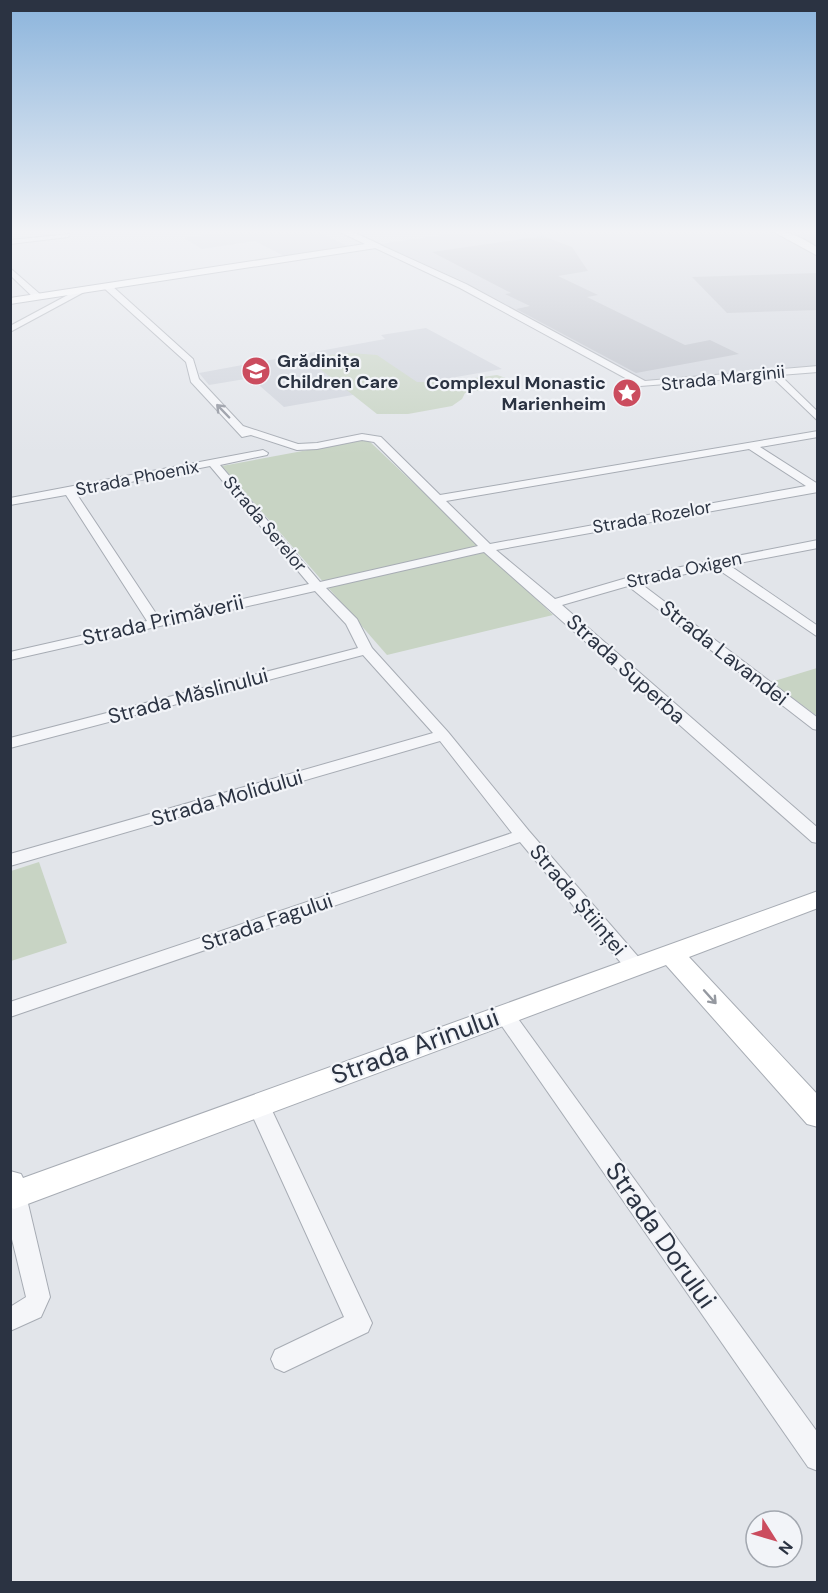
<svg xmlns="http://www.w3.org/2000/svg" width="828" height="1593" font-family="'DM Sans',sans-serif">
<rect width="100%" height="100%" fill="#e2e5ea"/>
<g fill="#d0d4dc">
<path d="M233,231H316L350,247L286,257L255,241L202,249L184,238Z"/>
<path d="M559,231H817V367L647,383L477,292L467,283L380,244L450,234Z"/>
<path d="M426,328L502,369L284,407L251,378L209,385L199,373L385,339L381,335Z"/>
</g>
<g fill="#c8d4c4">
<path d="M350,353L377,355L417,382H445L497,375L506,378L503,386L465,393L462,399L452,406L408,414H377L310,361L319,356Z"/>
<path d="M367,439L553,615L387,655L222,466Z"/>
<path d="M817,668V716L771,682Z"/>
<path d="M39,862L67,943L11,961V871Z"/>
</g>
<g fill="#babec7">
<path d="M543,236L572,247L588,271L558,276L598,295L587,297L685,345L710,340L739,354L636,373L516,309L530,306L505,294L511,293L432,252Z"/>
<path d="M818,273V310L727,313L692,277Z"/>
</g>
<g fill="none" stroke-linecap="round" stroke-linejoin="round">
<g stroke="#a7acb4" stroke-width="2">
<g id="street">
<path d="M70,234L68,237L10,244V240Z"/>
<path d="M376,243L466,284L645,381L818,366V372L780,375L818,412V421L771,376L640,386L460,288L373,247Z"/>
<path d="M10,268L41,295V299H35L10,275Z"/>
<path d="M105,285H111L193,359L199,379L243,426L298,444L317,443L362,434L381,437L440,495L818,431V437L760,447L818,484V492L496,550L555,599L630,577L818,540V548L729,565L818,626V637L716,568L640,583L818,718V730L813,729L628,586L562,605L818,828V843L812,842L484,552L326,588L357,619L372,648L448,732L529,831L641,960L644,965L641,970L634,972L627,970L520,842L10,1017V1002L512,833L440,741L10,866V854L433,733L363,655L10,748V738L358,648L346,624L315,591L10,660V652L147,621L66,495L10,505V498L263,450L268,453L267,455L220,465L320,582L478,546L374,442L362,440L317,449L297,450L251,435L242,437L191,382L186,362L105,289ZM749,449L806,486L490,544L446,501ZM210,466L309,584L159,618L76,493Z"/>
<path d="M79,289L86,291L10,332V326Z"/>
<path d="M504,1006L511,1009L818,1433V1471L808,1467L497,1019L494,1014L497,1009Z"/>
<path d="M258,1095L266,1098L269,1104L372,1323L368,1332L284,1372L275,1368L271,1359L275,1350L344,1317L247,1104L250,1098Z"/>
<path d="M14,1185L22,1188L26,1195L50,1297L41,1317L10,1331V1307L26,1297L10,1231V1186Z"/>
</g>
</g>
<g stroke="#a7acb4" stroke-width="2">
<g id="secondary">
<path d="M338,231H351L381,245L376,248L10,304V298L365,244Z"/>
<path d="M772,231C790,231 803,238 818,248V256Z"/>
<path d="M818,891V908L689,957L818,1095V1127L807,1124L666,965L25,1205L14,1209L10,1207V1171L21,1174L23,1178Z"/>
</g>
</g>
<use href="#street" fill="#f5f6f9" fill-rule="evenodd"/>
<use href="#secondary" fill="#fff" fill-rule="evenodd"/>
</g>
<defs><path id="oneway-shaft" d="M-6 0H5M1.5-3L5.5 0L1.5 3" fill="none" stroke-width="1.6" stroke-linecap="round" stroke-linejoin="round" transform="scale(1.5)"/></defs>
<use stroke="#90949e" href="#oneway-shaft" transform="translate(223 411) rotate(-134)"/>
<use stroke="#9599a0" href="#oneway-shaft" transform="translate(710 997) rotate(48)"/>
<linearGradient id="sky" x2="0" y2="1"><stop stop-color="#8bb4dc"/><stop offset="0.51" stop-color="#f2f3f6"/><stop offset="1" stop-color="#f2f3f6" stop-opacity="0"/></linearGradient>
<rect width="828" height="454" fill="url(#sky)"/>
<defs>
<g id="school-disc" transform="scale(1.5)"><circle r="9.5" fill="#cb4c5e" stroke="#f2f4f8"/><path d="M0-5L7-2L0 1L-7-2ZM-4 1L0 2.5L4 1V4Q0 6-4 4Z" fill="#fff"/></g>
<g id="sight-disc" transform="scale(1.5)"><circle r="9.5" fill="#cb4c5e" stroke="#f2f4f8"/><path d="M0-6L1.8-2.2L6-1.7L2.9 1.2L3.7 5.4L0 3.3L-3.7 5.4L-2.9 1.2L-6-1.7L-1.8-2.2Z" fill="#fff"/></g>
</defs>
<g fill-rule="evenodd">
<use href="#school-disc" x="256" y="371"/>
<use href="#sight-disc" x="627" y="393"/>
</g>
<g text-anchor="middle" stroke-width="4.5" stroke-linejoin="round" paint-order="stroke">
<g font-size="18" font-weight="bold" fill="#2b3342" stroke="#f2f4f8" text-anchor="start">
<text x="277" y="367">Grădinița<tspan x="277" dy="21">Children Care</tspan></text>
<text x="606" y="389" text-anchor="end">Complexul Monastic<tspan x="606" dy="21">Marienheim</tspan></text>
</g>
<g font-size="18" fill="#2b3342" stroke="#f2f4f8">
<text transform="translate(723 378) rotate(-6)" y="6">Strada Marginii</text>
<text transform="translate(137 478) rotate(-11)" y="6">Strada Phoenix</text>
<text transform="translate(652 517) rotate(-10)" y="6">Strada Rozelor</text>
<text transform="translate(265 524) rotate(50)" y="6">Strada Serelor</text>
<text transform="translate(684 570) rotate(-12)" y="6">Strada Oxigen</text>
</g>
<g font-size="21" fill="#2b3342" stroke="#f2f4f8">
<text transform="translate(163 620) rotate(-13)" y="7">Strada Primăverii</text>
<text transform="translate(724 653) rotate(38)" y="7">Strada Lavandei</text>
<text transform="translate(626 669) rotate(42)" y="7">Strada Superba</text>
<text transform="translate(188 696) rotate(-15)" y="7">Strada Măslinului</text>
<text transform="translate(227 798) rotate(-16)" y="7">Strada Molidului</text>
<text transform="translate(578 900) rotate(50)" y="7">Strada Științei</text>
<text transform="translate(267 922) rotate(-19)" y="7">Strada Fagului</text>
</g>
<g font-size="26" fill="#2b3342" stroke="#f2f4f8">
<text transform="translate(415 1046) rotate(-20)" y="9">Strada Arinului</text>
<text transform="translate(661 1235) rotate(55)" y="9">Strada Dorului</text>
</g>
</g>
<rect width="828" height="1593" fill="none" stroke="#2b3342" stroke-width="24"/>
<g transform="translate(774 1539) rotate(127)"><circle r="28" fill="#f2f4f8" stroke="#a2a7af" stroke-width="1.5"/>
<path d="M0-4.5L10 22L0 15L-10 22Z" fill="#cb4c5e"/>
<text y="-9" font-size="16" font-weight="bold" text-anchor="middle" fill="#2b3342">N</text>
</g>
</svg>
